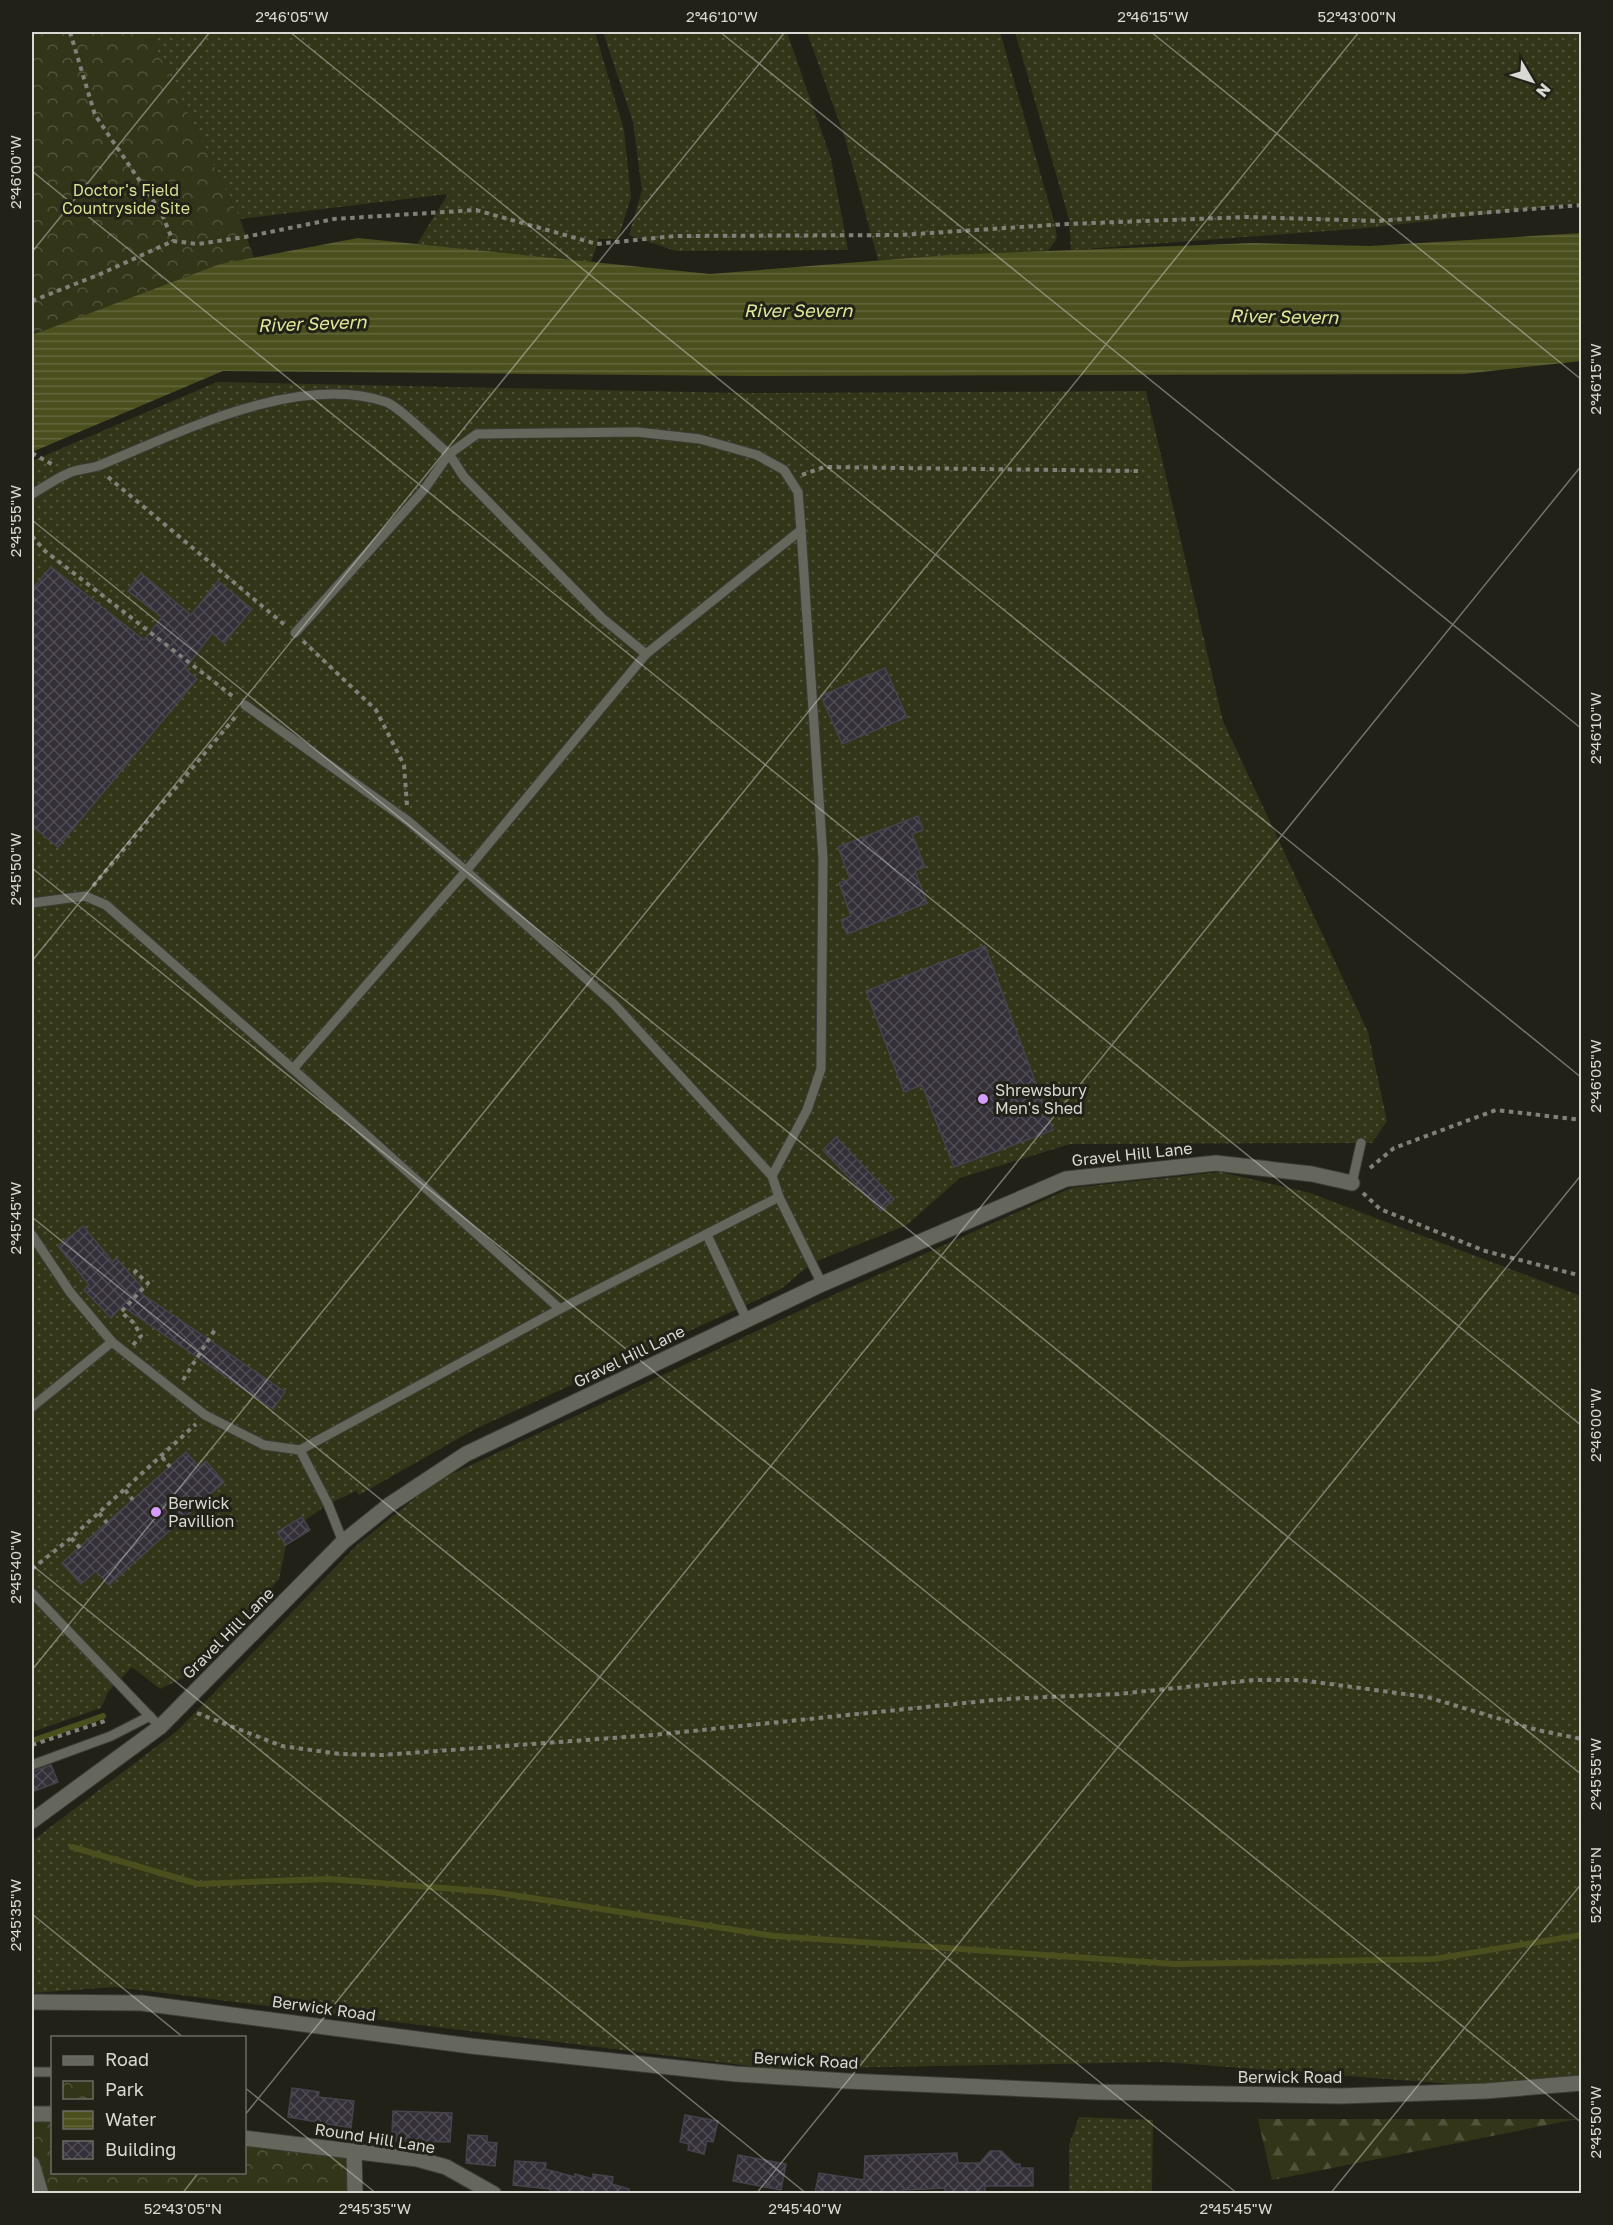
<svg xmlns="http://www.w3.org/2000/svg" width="1613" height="2225" font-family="'Golos Text',sans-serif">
<defs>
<pattern id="grass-dots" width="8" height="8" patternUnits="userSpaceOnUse" patternTransform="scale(1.5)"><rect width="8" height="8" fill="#333519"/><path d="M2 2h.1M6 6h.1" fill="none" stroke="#50523a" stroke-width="1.8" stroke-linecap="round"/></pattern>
<pattern id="forest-firs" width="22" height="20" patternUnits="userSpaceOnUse" patternTransform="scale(1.5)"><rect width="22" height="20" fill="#333519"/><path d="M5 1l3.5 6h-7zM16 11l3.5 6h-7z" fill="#50523a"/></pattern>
<pattern id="park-crowns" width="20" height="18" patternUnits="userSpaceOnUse" patternTransform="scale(1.5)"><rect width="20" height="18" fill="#333519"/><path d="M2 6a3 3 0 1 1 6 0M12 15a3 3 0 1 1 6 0" fill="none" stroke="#50523a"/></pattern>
<pattern id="water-rules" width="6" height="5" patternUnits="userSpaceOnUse" patternTransform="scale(1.5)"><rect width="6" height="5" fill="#4b4e1d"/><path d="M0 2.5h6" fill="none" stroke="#64673d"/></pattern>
<pattern id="building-cross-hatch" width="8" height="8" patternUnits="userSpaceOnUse" patternTransform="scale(1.5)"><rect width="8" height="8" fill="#342f38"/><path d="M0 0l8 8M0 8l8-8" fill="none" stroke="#514d54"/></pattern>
</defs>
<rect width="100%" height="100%" fill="#212118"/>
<g fill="url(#grass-dots)">
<path d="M148,32H595L624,130L631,197L618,239H599L591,262L417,244L448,194L240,219Z"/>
<path d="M603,32H787L831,159L848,250L676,251L629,235L642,190L633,122Z"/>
<path d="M807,32H1000L1054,221L1057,238L1048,251L878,260L845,138Z"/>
<path d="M1015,32H1581V203L1367,228L1071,250L1069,219Z"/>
<path d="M217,382L740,393L1146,391L1223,721L1368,1032L1387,1121L1372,1143L1070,1144L960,1178L907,1225L812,1263L781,1289L475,1429L359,1495L356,1491L328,1504L304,1521L301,1517L278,1532L286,1545L279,1579L201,1669L160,1689L132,1667L108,1692L101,1708L32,1732V461Z"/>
<path d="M1221,1172L1310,1193L1581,1296V2075L1480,2086L1163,2062L775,2069L115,1987L32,1993V1841L177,1731L357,1545L435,1482L831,1296L1071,1188Z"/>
<path d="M1079,2117L1153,2120L1152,2193H1069V2145Z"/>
</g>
<path fill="url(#forest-firs)" d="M1258,2119H1577L1272,2180Z"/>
<g fill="url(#park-crowns)">
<path d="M32,32H148L240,219L254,258L220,264L32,335Z"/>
<path d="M32,2114H52V2172H244L245,2138L354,2151L355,2193H41L32,2164Z"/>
</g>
<path fill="url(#water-rules)" d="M1581,233V361L1464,374L750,376L223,371L32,452V335L220,264L358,238L710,274L948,255L1253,243L1370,246Z"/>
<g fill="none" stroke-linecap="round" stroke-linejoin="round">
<g stroke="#4b4e1d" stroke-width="6">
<path d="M32,1741L103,1716"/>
<path d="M72,1847L198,1884L329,1879L493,1892L774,1936L1175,1964L1434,1959L1582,1935"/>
</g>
</g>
<g fill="url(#building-cross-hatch)" stroke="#47424b" stroke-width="1.5">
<path d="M51,567L144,640L162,617L128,591L141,573L191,615L218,581L252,609L224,643L212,633L185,669L197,679L58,847L32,826V589Z"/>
<path d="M885,668L907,717L842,744L821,696Z"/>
<path d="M918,816L923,830L912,834L925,867L915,871L927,903L847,934L841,920L851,916L839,883L850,879L838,847Z"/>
<path d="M985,946L1053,1130L954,1167L922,1085L904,1092L866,991Z"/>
<path d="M836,1137L894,1199L881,1211L823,1150Z"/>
<path d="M83,1226L113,1262L116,1258L142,1287L138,1291L285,1392L273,1409L122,1306L111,1318L84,1290L89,1285L58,1246Z"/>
<path d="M186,1452L199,1467L206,1461L224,1482L109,1585L96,1571L81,1584L62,1563Z"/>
<path d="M302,1517L310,1530L286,1545L277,1532Z"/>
<path d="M51,1765L58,1782L32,1792V1772Z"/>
<path d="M292,2088L319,2092L318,2097L354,2101L351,2128L288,2117Z"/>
<path d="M393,2111L452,2113L450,2142L396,2141V2132H392Z"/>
<path d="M685,2115L718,2121L713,2142L707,2141L704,2154L688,2150L689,2144L680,2142Z"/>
<path d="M468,2135L487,2136V2142L497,2143L495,2166L466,2163Z"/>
<path d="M990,2151H1001L1015,2164H1020V2168H1033V2186H985V2193H945V2188L903,2190V2193H815L819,2173L864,2180L865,2156L957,2153L958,2163H980Z"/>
<path d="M738,2155L786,2164L781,2190L733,2181Z"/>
<path d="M515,2161L546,2163L545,2169L575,2177V2174L593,2179V2174L613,2177L612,2184L629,2189V2193H549L551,2189L513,2185Z"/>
</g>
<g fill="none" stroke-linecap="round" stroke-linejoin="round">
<g stroke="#3b3c36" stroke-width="11">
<g id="service">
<path d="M32,494C43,488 55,479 67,474C76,469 88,469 98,466C179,433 297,372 386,402C400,407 435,443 449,454L477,434L637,432L700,439L757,455L784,470L798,492L801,530"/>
<path d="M295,633L423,491L449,454L464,477L602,618L646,654"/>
<path d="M245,705L408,821L466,871L614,1004L772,1176L779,1197L822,1284"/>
<path d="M32,903L85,896L106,905L293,1069L466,871L646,654L801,530L823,859L821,1069L807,1110L772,1176"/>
<path d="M293,1069L560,1309"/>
<path d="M1352,1183L1361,1143"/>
<path d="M32,1235L70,1292L112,1342L32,1407"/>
<path d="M707,1235L747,1320"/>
<path d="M112,1342L205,1415L264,1445L300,1450L560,1309L779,1197"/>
<path d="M300,1450L328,1504L343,1542"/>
<path d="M32,1593L160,1727"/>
<path d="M32,1765L111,1736L150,1716"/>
<path d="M32,2072H52"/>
</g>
</g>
<g stroke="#3b3c36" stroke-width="17">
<g id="minor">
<path d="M32,1821L160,1727L343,1542L389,1505L466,1454L822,1284L1066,1179L1216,1163L1312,1174L1352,1183"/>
<path d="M32,2114H52"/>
<path d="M244,2138L417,2159L446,2167L494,2194"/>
<path d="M354,2151L355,2194"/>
<path d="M32,2164L41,2194"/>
</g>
</g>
<g stroke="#3b3c36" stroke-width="17">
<path id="secondary" d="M32,2002L141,2003L471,2046L736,2074L847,2081L1097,2092L1341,2096L1486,2091L1582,2083"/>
</g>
<g stroke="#808179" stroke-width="4" stroke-dasharray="4.5 4.5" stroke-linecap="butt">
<path d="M70,32L95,115L161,212L173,241"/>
<path d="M32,301L98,275L173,241L198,244L245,237L334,219L476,210L597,244L675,236L900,235L1067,224L1247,217L1378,221L1582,205"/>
<path d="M32,453L55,466"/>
<path d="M802,475L824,467L1140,471"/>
<path d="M108,477L286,626"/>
<path d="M32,536L45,551L235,698"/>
<path d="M303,641L376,710L404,765L407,805"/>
<path d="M93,886L237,715"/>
<path d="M1370,1168L1394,1148L1496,1110L1582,1120"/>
<path d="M1363,1193L1380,1209L1485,1251L1582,1276"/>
<path d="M133,1345L141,1336L134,1323L121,1312L148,1283L135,1272L140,1266"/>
<path d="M183,1380L216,1328"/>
<path d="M162,1457L170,1467"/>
<path d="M125,1490L133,1500"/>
<path d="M99,1513L107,1523"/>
<path d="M71,1538L80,1548"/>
<path d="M32,1569L71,1538L196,1424"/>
<path d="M197,1713L282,1746L340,1754L383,1755L653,1735L1004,1699L1118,1694L1254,1680H1300L1427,1697L1537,1730L1582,1739"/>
<path d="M32,1745L108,1720"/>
</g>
<use href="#service" stroke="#66675c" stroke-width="9"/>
<use href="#minor" stroke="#66675c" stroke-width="15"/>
<use href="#secondary" stroke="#66675c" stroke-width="15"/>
</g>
<path fill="none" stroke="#d8d9d3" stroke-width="1.5" stroke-opacity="0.45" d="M290,32L1582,1078M720,32L1582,729M1151,32L1582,380M1581,32H1582M32,171L1582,1426M32,252L210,32M32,520L1582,1775M32,868L1582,2123M32,961L785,32M32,1217L1238,2194M32,1565L807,2194M32,1670L1359,32M32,1914L184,2038M244,2087L377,2194M244,2116L1582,465M182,2194L199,2172M756,2194L1582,1174M1330,2194L1582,1883"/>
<g fill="#d49cfb" stroke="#212118" stroke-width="2">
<circle cx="983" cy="1099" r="6"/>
<circle cx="156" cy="1512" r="6"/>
</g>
<g text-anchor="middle" stroke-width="6" stroke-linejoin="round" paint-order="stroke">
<g font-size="16" fill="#dadf91" stroke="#212118">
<text x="126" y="196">Doctor's Field<tspan x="126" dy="18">Countryside Site</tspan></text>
</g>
<g font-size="16" fill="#d8d9d3" stroke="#212118" text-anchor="start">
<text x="995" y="1096">Shrewsbury<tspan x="995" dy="18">Men's Shed</tspan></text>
<text x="168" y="1509">Berwick<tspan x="168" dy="18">Pavillion</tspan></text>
</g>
<g font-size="16" fill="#d8d9d3" stroke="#212118">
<text transform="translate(1132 1154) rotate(-6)" y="6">Gravel Hill Lane</text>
<text transform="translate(629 1356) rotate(-26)" y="6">Gravel Hill Lane</text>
<text transform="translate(228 1633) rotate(-45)" y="6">Gravel Hill Lane</text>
<text transform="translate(324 2008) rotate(8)" y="6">Berwick Road</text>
<text transform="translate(806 2060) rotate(3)" y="6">Berwick Road</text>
<text x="1290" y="2083">Berwick Road</text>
<text transform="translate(375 2138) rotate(9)" y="6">Round Hill Lane</text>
</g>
<g font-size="18" font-style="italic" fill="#e1e799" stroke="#212118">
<text x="798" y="317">River Severn</text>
<text transform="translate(1284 317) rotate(1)" y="6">River Severn</text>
<text transform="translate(312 324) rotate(-2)" y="6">River Severn</text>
</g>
</g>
<rect width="1613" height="2225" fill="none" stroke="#212118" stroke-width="66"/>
<rect x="51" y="2036" width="195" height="138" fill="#212118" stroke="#6a6b63" stroke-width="1.5"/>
<rect x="63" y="2056" width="30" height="9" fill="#66675c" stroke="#6a6b63" stroke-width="1.5"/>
<text x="105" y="2066" font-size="18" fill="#d8d9d3">Road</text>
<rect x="63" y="2081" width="30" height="18" fill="url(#park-crowns)" stroke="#6a6b63" stroke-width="1.5"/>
<text x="105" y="2096" font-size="18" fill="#d8d9d3">Park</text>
<rect x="63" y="2111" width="30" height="18" fill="url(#water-rules)" stroke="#6a6b63" stroke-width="1.5"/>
<text x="105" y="2126" font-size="18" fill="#d8d9d3">Water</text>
<rect x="63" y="2141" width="30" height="18" fill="url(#building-cross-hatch)" stroke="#6a6b63" stroke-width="1.5"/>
<text x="105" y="2156" font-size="18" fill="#d8d9d3">Building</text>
<g transform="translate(1532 81) rotate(129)" stroke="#212118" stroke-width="4.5" paint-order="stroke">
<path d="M0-4.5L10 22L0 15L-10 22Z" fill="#d8d9d3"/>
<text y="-9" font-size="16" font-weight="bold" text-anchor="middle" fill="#d8d9d3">N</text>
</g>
<rect x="33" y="33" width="1547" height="2159" fill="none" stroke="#d8d9d3" stroke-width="2"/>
<g font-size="15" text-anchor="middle" fill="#d8d9d3">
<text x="292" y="22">2°46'05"W</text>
<text x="722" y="22">2°46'10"W</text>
<text x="1153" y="22">2°46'15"W</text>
<text x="1357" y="22">52°43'00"N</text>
<text transform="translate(16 172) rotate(-90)" y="5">2°46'00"W</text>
<text transform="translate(1596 379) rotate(-90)" y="5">2°46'15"W</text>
<text transform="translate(16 521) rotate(-90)" y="5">2°45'55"W</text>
<text transform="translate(1596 728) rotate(-90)" y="5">2°46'10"W</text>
<text transform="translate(16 869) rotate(-90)" y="5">2°45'50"W</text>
<text transform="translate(1596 1076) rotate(-90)" y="5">2°46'05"W</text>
<text transform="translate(16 1218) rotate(-90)" y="5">2°45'45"W</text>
<text transform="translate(1596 1425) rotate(-90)" y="5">2°46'00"W</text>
<text transform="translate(16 1567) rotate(-90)" y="5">2°45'40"W</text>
<text transform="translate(1596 1774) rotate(-90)" y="5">2°45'55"W</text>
<text transform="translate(1596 1885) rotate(-90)" y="5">52°43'15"N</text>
<text transform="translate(16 1915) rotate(-90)" y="5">2°45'35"W</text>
<text transform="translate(1596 2122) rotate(-90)" y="5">2°45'50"W</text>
<text x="183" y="2214">52°43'05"N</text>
<text x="375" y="2214">2°45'35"W</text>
<text x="805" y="2214">2°45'40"W</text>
<text x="1236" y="2214">2°45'45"W</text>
</g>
</svg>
